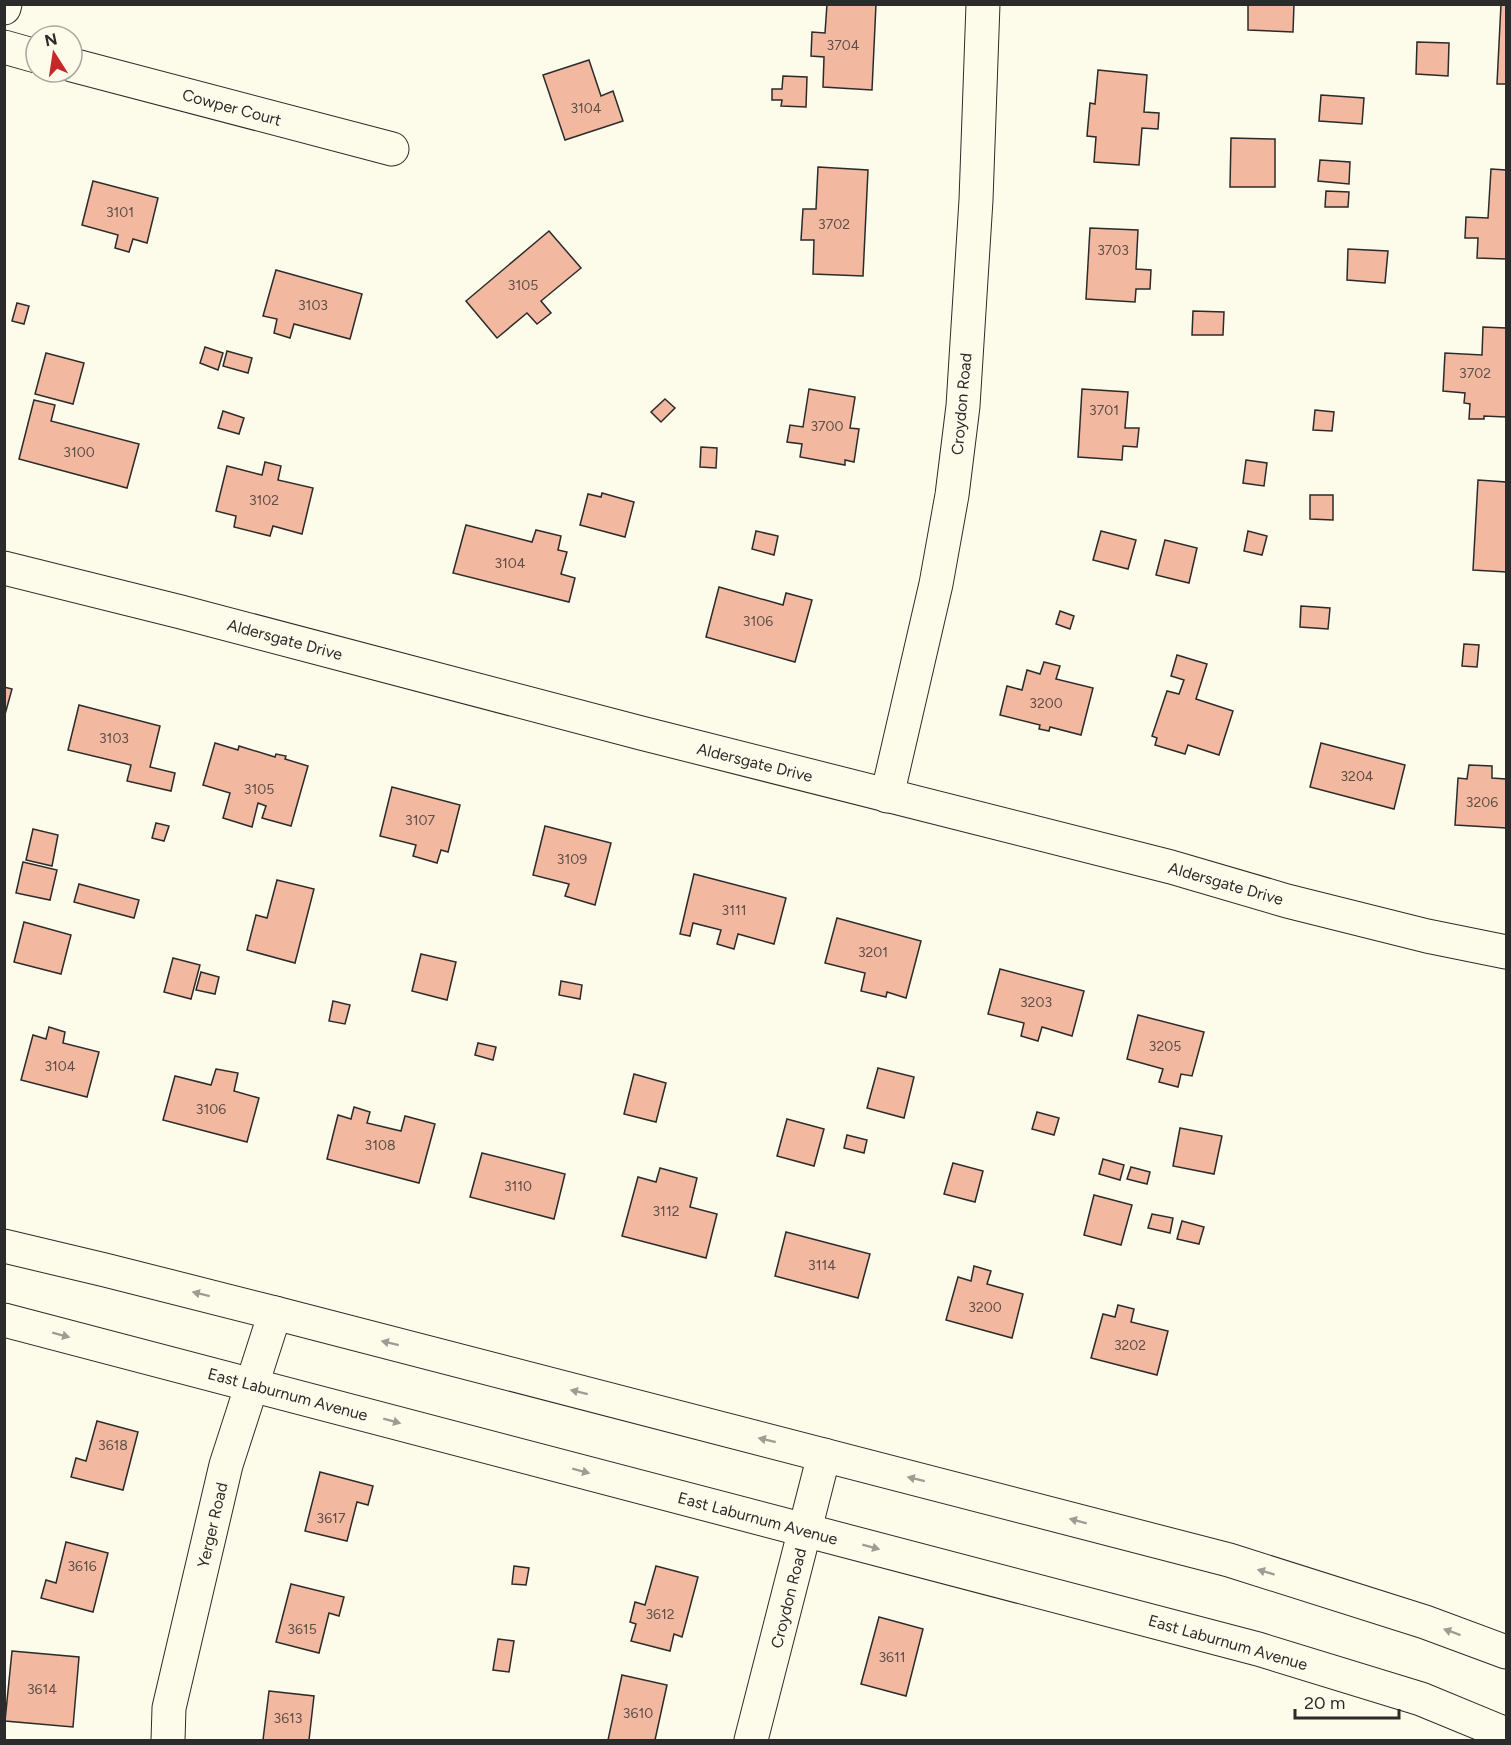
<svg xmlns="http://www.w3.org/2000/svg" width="1511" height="1745" font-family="Figtree,sans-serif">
<rect width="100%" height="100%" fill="#fdfbea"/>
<g fill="#f2b8a0" stroke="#2b2b2b" stroke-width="1.5">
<path d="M827,4H876L872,90L823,87L824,57L811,56L812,32L825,33Z"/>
<path d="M1248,4H1294L1293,32L1248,30Z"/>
<path d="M1501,4H1506V84H1497Z"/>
<path d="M1417,42L1449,43L1448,76L1416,74Z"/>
<path d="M589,60L601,96L613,91L623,121L565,140L543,75Z"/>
<path d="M1098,70L1147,75L1144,112L1159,113L1158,129L1142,128L1139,165L1094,162L1096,137L1087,136L1090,103L1095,104Z"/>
<path d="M783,76L807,77L806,107L781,106L782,100H772V89H782Z"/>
<path d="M1321,95L1364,98L1362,124L1319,121Z"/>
<path d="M1231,138L1275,139V187H1230Z"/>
<path d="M1320,160L1350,162L1349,184L1318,181Z"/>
<path d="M818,167L868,170L863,276L813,274L814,240H801L803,209H816Z"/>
<path d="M1491,169L1506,170V259L1477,258L1478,238H1465L1466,217L1488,218Z"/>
<path d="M93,181L158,198L147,243L133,239L129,252L115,248L118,235L82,225Z"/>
<path d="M1326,191L1349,192L1348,207H1325Z"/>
<path d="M1090,228L1138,230L1136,269L1151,270L1150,289H1136L1135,302L1086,299Z"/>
<path d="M549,231L581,268L541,301L551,313L537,324L527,313L497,338L466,301Z"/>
<path d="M1348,249L1388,251L1385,283L1347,280Z"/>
<path d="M276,270L362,294L350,339L294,324L290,338L274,333L277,319L263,316Z"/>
<path d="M17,303L29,306L24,324L12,321Z"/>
<path d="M1193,311L1224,312L1223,335H1192Z"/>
<path d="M1483,327L1506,328V417L1484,416V419H1469L1470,404L1464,403L1465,393L1443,391L1445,353L1482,355Z"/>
<path d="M205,347L223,353L218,370L200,363Z"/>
<path d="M227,351L252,358L248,373L223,366Z"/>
<path d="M46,353L84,363L73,404L35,394Z"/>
<path d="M809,389L855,397L850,428L859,429L854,462L845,460V465L800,457L802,444L787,442L790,425L803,427Z"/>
<path d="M1082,389L1128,392L1125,428H1139L1137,447L1123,446L1122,460L1078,457Z"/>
<path d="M665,399L675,408L661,422L651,412Z"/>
<path d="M34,400L55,405L51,421L139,444L127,488L19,459Z"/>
<path d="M1315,410L1334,412L1332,431L1313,430Z"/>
<path d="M223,411L244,418L239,434L218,428Z"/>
<path d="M701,447L717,448L716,468L700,467Z"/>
<path d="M1246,460L1267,463L1264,486L1243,483Z"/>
<path d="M265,462L281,466L278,480L313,488L302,534L273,526L270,536L234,527L236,516L216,511L227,466L262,475Z"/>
<path d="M1478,480L1506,482V572L1473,570Z"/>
<path d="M602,493L634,502L625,537L580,525L588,494L601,497Z"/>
<path d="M1310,495H1333V520L1310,519Z"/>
<path d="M466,525L532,542L536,530L561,536L558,550L567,552L561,574L575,578L569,602L453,573Z"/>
<path d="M756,531L778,536L774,555L752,549Z"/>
<path d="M1101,531L1136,540L1128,569L1093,560Z"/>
<path d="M1248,531L1267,536L1262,555L1244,551Z"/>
<path d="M1165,540L1197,548L1189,583L1156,575Z"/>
<path d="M719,587L783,605L786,593L812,600L795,662L706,637Z"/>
<path d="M1301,606L1330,608L1328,629L1300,627Z"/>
<path d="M1060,611L1074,616L1070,629L1056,624Z"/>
<path d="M1464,644L1479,645L1477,667L1462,666Z"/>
<path d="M1177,655L1207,664L1196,699L1233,711L1219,755L1188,745L1185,754L1155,745L1157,738L1152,736L1167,691L1179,694L1184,680L1171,676Z"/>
<path d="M1044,662L1060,666L1056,679L1093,688L1081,735L1050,727L1049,731L1039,729L1040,725L1000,715L1007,686L1022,690L1027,670L1040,674Z"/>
<path d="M4,687L12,689L4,718Z"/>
<path d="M79,705L160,726L150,767L175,773L171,791L127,781L131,765L68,750Z"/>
<path d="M215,743L238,750L239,746L275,757L276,754L286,756L285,759L308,766L291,826L262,818L266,806L258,803L252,827L223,818L230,793L203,785Z"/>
<path d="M1321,743L1405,765L1394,809L1310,787Z"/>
<path d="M1469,765L1492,766V778L1506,779V828L1455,825L1458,778L1467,779Z"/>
<path d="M392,787L460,805L448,852L441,850L437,863L413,856L416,845L380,836Z"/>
<path d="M156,823L169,826L164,841L152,838Z"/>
<path d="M545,826L611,843L595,905L565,896L569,884L533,875Z"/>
<path d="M33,829L58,835L52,866L26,860Z"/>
<path d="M23,862L57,870L50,900L16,893Z"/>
<path d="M694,874L786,898L774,944L738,934L734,949L717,944L721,930L693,923L690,936L680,934Z"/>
<path d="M277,880L314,889L295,963L247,950L256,915L267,918Z"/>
<path d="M79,884L139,900L134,918L74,902Z"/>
<path d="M837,918L921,941L906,998L887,992L886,997L861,991L865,973L825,963Z"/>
<path d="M24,922L71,935L61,974L14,962Z"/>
<path d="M421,954L456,962L447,1000L412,991Z"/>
<path d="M173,958L200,965L191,999L164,992Z"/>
<path d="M1000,969L1084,991L1072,1036L1042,1027L1038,1041L1021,1036L1024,1023L988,1014Z"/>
<path d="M201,972L219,977L215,994L196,990Z"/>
<path d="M561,981L582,985L580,999L559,995Z"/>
<path d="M333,1001L350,1005L345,1024L329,1021Z"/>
<path d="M1138,1015L1204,1032L1192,1076L1181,1074L1178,1087L1159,1082L1163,1069L1127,1059Z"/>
<path d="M49,1027L65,1032L63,1043L99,1052L87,1097L21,1080L33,1035L46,1039Z"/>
<path d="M478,1043L496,1047L493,1060L475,1055Z"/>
<path d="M878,1068L914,1077L904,1118L867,1108Z"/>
<path d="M216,1069L238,1073L234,1091L259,1098L247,1142L163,1120L175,1076L211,1085Z"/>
<path d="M634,1074L666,1083L656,1122L624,1114Z"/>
<path d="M354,1107L370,1112L367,1123L401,1131L405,1116L435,1124L419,1183L327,1159L338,1115L351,1119Z"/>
<path d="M1037,1112L1059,1118L1054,1135L1032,1129Z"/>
<path d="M787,1119L824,1129L814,1166L777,1156Z"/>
<path d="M1180,1128L1222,1136L1214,1174L1173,1166Z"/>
<path d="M847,1135L867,1140L864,1153L844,1148Z"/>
<path d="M482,1153L565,1174L554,1219L470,1197Z"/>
<path d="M1103,1159L1124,1165L1120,1180L1099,1174Z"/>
<path d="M953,1163L983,1171L975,1202L944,1194Z"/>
<path d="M1131,1167L1150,1172L1147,1184L1127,1179Z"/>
<path d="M660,1168L697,1178L690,1207L717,1214L706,1258L622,1236L638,1177L656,1182Z"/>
<path d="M1094,1195L1132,1205L1121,1245L1084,1235Z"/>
<path d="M1152,1214L1173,1218L1170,1233L1148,1228Z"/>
<path d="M1182,1221L1204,1227L1199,1244L1177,1239Z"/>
<path d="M786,1232L870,1254L858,1298L775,1276Z"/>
<path d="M974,1266L991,1271L987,1284L1023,1294L1012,1338L946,1320L958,1277L971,1281Z"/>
<path d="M1118,1305L1134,1309L1131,1322L1168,1331L1157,1375L1091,1358L1103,1314L1115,1317Z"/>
<path d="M97,1421L138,1432L123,1490L71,1477L76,1458L86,1461Z"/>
<path d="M320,1472L373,1486L368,1505L357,1502L347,1541L305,1531Z"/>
<path d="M66,1542L108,1553L93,1612L41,1598L46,1580L56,1583Z"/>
<path d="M514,1566L529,1568L526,1585L512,1584Z"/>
<path d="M656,1566L698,1577L682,1637L674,1634L670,1651L631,1641L636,1624L630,1622L635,1602L645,1605Z"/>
<path d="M291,1584L344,1597L339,1616L329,1613L319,1653L276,1642Z"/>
<path d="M879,1617L923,1629L906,1696L861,1684Z"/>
<path d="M498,1639L514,1641L509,1672L493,1670Z"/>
<path d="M12,1651L79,1657L73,1727L5,1721Z"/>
<path d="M622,1675L667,1685L655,1740H608Z"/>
<path d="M269,1691L314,1696L309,1740H263Z"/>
</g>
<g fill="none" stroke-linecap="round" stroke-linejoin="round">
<g stroke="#2b2b2b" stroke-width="35">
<g id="minor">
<path d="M4,8L5,4"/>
<path d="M4,47L36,56"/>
<path d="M72,65L392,149"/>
<path d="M4,568L181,612L641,733L1171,867L1287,901L1427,936L1506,952"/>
<path d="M887,796L936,584L952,495L963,406L976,200L983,4"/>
<path d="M168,1740L169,1708L226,1465L275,1313"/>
<path d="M751,1740L824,1455"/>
</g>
</g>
<g stroke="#2b2b2b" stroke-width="35">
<g id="major">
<path d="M4,1246L105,1270L275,1313L1229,1560L1425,1622L1506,1652"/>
<path d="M4,1320L1258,1649L1421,1699L1506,1734"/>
</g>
</g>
<use href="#minor" stroke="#fdfbea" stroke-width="33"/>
<use href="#major" stroke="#fdfbea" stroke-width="33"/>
</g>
<defs><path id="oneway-solid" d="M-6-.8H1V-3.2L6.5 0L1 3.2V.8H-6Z" transform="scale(1.5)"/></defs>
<g fill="#9e9d94">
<use href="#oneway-solid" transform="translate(201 1294) rotate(-166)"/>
<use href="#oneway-solid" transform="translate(61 1335) rotate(15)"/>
<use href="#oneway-solid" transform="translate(390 1343) rotate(-166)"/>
<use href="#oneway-solid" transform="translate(579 1392) rotate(-166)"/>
<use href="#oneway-solid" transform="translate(392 1421) rotate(15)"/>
<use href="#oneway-solid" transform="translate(767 1440) rotate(-166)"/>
<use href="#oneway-solid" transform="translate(581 1471) rotate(15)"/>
<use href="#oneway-solid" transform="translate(916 1479) rotate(-166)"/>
<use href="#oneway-solid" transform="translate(1078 1521) rotate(-165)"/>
<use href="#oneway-solid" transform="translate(871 1547) rotate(15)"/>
<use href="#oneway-solid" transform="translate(1266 1572) rotate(-163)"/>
<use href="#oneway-solid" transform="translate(1452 1632) rotate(-160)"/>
</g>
<g text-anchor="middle" stroke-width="4.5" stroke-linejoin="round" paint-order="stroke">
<g font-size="14" fill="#5d4e48">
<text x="843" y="50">3704</text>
<text x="586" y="113">3104</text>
<text x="120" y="217">3101</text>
<text x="834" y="229">3702</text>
<text x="1113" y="255">3703</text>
<text x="523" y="290">3105</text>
<text x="313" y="310">3103</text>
<text x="1475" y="378">3702</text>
<text x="1104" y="415">3701</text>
<text x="827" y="431">3700</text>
<text x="79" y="457">3100</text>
<text x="264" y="505">3102</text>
<text x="510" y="568">3104</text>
<text x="758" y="626">3106</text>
<text x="1046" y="708">3200</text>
<text x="114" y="743">3103</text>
<text x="1357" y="781">3204</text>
<text x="259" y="794">3105</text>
<text x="1482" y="807">3206</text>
<text x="420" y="825">3107</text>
<text x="572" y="864">3109</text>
<text x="734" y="915">3111</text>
<text x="873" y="957">3201</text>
<text x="1036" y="1007">3203</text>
<text x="1165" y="1051">3205</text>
<text x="60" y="1071">3104</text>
<text x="211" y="1114">3106</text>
<text x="380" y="1150">3108</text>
<text x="518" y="1191">3110</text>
<text x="666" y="1216">3112</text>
<text x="822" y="1270">3114</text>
<text x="985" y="1312">3200</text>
<text x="1130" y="1350">3202</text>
<text x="113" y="1450">3618</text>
<text x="331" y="1523">3617</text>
<text x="82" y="1571">3616</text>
<text x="660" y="1619">3612</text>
<text x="302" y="1634">3615</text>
<text x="892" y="1662">3611</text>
<text x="42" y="1694">3614</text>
<text x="638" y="1718">3610</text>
<text x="288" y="1723">3613</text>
</g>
<g font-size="16" fill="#2b2b2b" stroke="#fdfbea">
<text transform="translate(232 107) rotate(15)" y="6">Cowper Court</text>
<text transform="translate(961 404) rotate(-85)" y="6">Croydon Road</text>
<text transform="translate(285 639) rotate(15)" y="6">Aldersgate Drive</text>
<text transform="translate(755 762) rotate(14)" y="6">Aldersgate Drive</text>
<text transform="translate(1226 883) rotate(16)" y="6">Aldersgate Drive</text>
<text transform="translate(288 1394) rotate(15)" y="6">East Laburnum Avenue</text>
<text transform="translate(758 1518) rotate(15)" y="6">East Laburnum Avenue</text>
<text transform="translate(212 1525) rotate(-77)" y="6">Yerger Road</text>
<text transform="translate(788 1598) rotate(-76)" y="6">Croydon Road</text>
<text transform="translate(1228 1642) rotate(16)" y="6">East Laburnum Avenue</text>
</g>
</g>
<rect width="1511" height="1745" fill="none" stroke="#2b2b2b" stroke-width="12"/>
<g transform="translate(54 54) rotate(348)"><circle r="28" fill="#fdfbea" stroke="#a9a89e" stroke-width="1.5"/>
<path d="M0-4.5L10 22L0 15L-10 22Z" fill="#c62828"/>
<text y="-9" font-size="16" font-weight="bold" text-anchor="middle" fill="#2b2b2b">N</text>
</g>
<path d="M1295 1709v9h104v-9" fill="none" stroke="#2b2b2b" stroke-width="3"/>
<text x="1304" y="1709" font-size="18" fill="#2b2b2b" stroke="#fdfbea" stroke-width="4.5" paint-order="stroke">20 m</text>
</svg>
